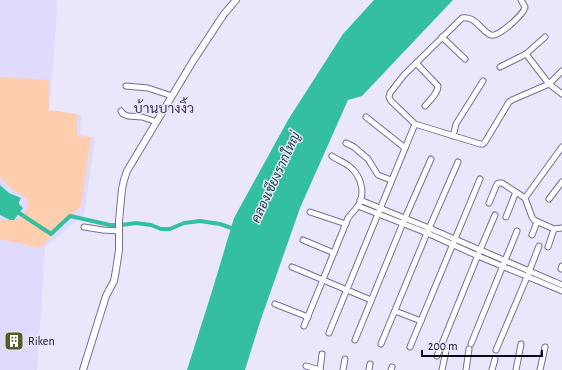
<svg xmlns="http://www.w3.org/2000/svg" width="562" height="370" font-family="'Alegreya Sans',Sarabun,sans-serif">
<rect width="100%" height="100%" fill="#ebe7fb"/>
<path fill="#e0dafc" d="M0,0H57L56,26L49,110L81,115L80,135L95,138L84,215L45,247L37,370H0Z"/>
<path fill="#ffceaf" d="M0,77L49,80V110L77,114V136L91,137L81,206L40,248L0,239V220L19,219L28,207L27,198L14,191L0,177Z"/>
<g fill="#34c0a0">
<path d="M374,0H453L362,96L348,100L300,208L260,322L245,370H187L213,288L234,218L288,120L343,34Z"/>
<path d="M0,185L9,193L21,198L19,202V204L23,208L14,220H10L0,215Z"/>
</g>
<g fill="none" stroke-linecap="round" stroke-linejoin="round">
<path stroke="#34c0a0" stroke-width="4" d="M16,211L51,234L70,216L110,225H121L136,223L151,225L161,229H170L184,223L200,221L220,224L237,230"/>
<g stroke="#776e99" stroke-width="7">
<g id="minor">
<path d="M521,0L525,7C524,14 498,38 491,35C481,31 475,15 462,18L404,75L390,93L389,97L391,101L415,124L480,144H483L485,142L509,102L512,100L549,84L562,71"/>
<path d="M442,37L465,59"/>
<path d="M526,54L549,84L562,94"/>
<path d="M416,63L438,86C438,93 430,100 425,106"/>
<path d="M500,67L526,54L545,37"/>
<path d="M126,86L148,88L172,96"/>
<path d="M121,111L123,114L128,116L142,117L157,122"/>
<path d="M366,117L405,148"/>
<path d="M453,136L456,124L483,81"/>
<path d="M346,143L354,147L368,159L378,175L391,180"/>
<path d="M525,198L562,147"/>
<path d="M549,199L562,182"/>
<path d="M360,200L429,228L562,285"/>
<path d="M489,203L497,184L499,183H502L525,198L532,217L534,220L554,229L562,228"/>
<path d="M358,206L427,233L478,256L562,291"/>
<path d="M310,212L346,224"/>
<path d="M506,217L516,192"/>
<path d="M84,227L103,230L119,231"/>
<path d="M532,235L537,222"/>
<path d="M303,240L334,253"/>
<path d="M548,247L554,229"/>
<path d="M292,267L371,300"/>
<path d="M561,269L562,266"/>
<path d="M275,304L308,317"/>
<path d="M395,311L421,321"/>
<path d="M304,326L348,218C351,214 355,210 358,206C366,193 361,175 349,166C344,162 337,160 332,156"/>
<path d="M329,333L415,124"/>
<path d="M355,340L405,218L431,159"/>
<path d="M381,344L427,233L458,162"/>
<path d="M471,344L517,231"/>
<path d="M410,347L480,179"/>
<path d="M496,350L527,277L539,246"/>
<path d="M437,356L480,250L495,215"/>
<path d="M306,366L320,370"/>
<path d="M320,370L322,354"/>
<path d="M343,370L345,359"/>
<path d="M369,370L370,364"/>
<path d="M391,370L392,367"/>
<path d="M442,370L446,351"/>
<path d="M466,370L469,349"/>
<path d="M492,370L495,359"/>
<path d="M516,370L521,344"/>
<path d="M540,370L545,347"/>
</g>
</g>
<g stroke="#776e99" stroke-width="8">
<path id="tertiary" d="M83,370L106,296L114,281L116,270L119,250V221L122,189L124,180L127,171L193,61L224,14L236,0"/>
</g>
<use href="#minor" stroke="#fff" stroke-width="5"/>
<use href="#tertiary" stroke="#fff" stroke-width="6"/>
</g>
<defs>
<g id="building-square" transform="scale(1)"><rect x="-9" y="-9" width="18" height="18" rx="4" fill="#565b28" stroke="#ebe7fb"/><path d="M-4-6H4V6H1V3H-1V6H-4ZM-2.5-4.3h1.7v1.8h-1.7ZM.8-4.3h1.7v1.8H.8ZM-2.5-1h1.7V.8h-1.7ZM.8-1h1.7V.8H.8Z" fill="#fff"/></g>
</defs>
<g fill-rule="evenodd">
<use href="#building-square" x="14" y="341"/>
</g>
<g text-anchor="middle" stroke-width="3" stroke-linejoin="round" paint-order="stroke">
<g font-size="12" fill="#0d0919" stroke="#ebe7fb" text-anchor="start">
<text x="28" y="345">Riken</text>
</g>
<g font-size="13" font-style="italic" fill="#0f483b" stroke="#ebe7fb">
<text transform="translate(275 177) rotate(-65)" y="5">คลองเชียงรากใหญ่</text>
</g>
<g font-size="14" fill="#41385f" stroke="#ebe7fb">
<text x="164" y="113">บ้านบางงิ้ว</text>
</g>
</g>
<path d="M422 350v6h120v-6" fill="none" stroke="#0d0919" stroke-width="2"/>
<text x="428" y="350" font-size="12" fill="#0d0919" stroke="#ebe7fb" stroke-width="3" paint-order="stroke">200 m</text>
</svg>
